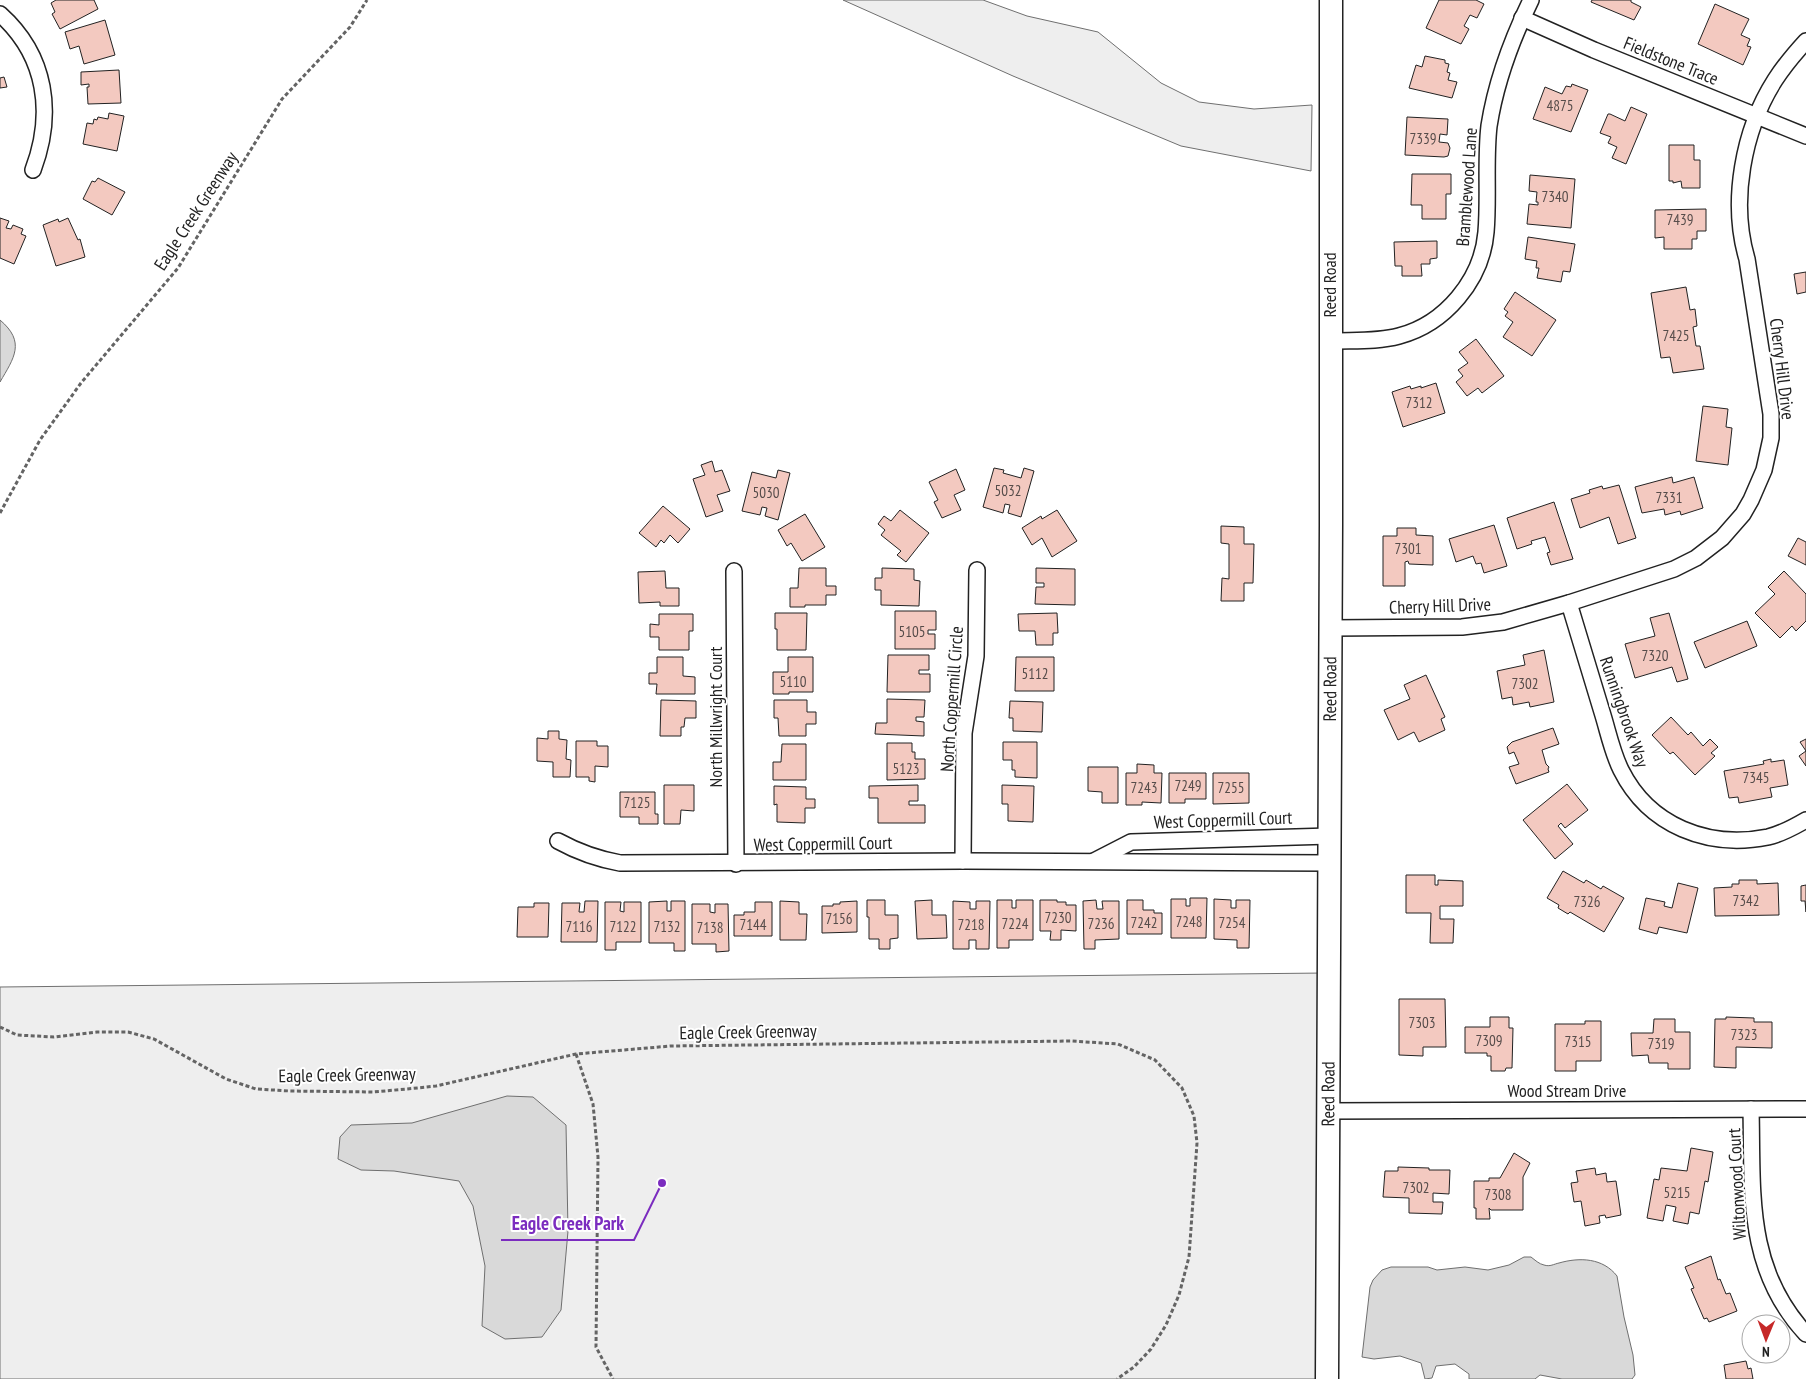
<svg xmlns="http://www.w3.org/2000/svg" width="1806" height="1379" font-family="'PT Sans Narrow',sans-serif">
<rect width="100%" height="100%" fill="#fff"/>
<g fill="#eee" stroke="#6f6f6f">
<path d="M843,0H983L1027,16L1098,32L1161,83L1199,102L1254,109L1312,105L1311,171L1181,146L1013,76Z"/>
<path d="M1325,973L1324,1379H0V987Z"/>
</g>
<g fill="#d9d9d9" stroke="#6f6f6f">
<path d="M0,320C26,342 14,358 0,382Z"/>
<path d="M507,1096L533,1097L566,1125L568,1231L561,1310L542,1337L505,1339L482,1326L485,1266L473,1206L459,1181L394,1171L361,1170L338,1159L340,1137L351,1125L412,1123Z"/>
<path d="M1524,1257H1531C1535,1260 1539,1264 1544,1265C1550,1267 1554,1264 1559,1263C1580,1257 1603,1258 1617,1276L1624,1317L1633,1355L1635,1375L1632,1379H1562L1540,1375L1535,1379H1469V1374L1455,1364L1436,1366L1432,1378L1425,1379L1421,1363L1400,1356L1374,1359L1362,1357L1370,1287L1373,1280L1382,1270L1391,1267H1428L1437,1270L1465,1267L1488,1270L1509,1265Z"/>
</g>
<g fill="#f3c9c0" stroke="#222">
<path d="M56,0H94L98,9L60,29L52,14L55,12L51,3Z"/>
<path d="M1439,0H1476L1484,4L1477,18L1470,15L1464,26L1469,29L1461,44L1426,28Z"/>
<path d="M1592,0H1631V2L1641,7L1634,20L1591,2Z"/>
<path d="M1715,4L1749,19L1741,35L1750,39L1747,46L1751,47L1743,65L1698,44Z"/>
<path d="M105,20L115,55L84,64L79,46L70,49L65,32Z"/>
<path d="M1425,56L1445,60V63L1449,64L1447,72L1450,73L1448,80L1457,82L1452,98L1409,88L1416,65L1422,67Z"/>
<path d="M119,70L121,103L88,104L87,87H89V84L81,85V72Z"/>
<path d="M4,77L7,87L0,88V78Z"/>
<path d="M1572,84L1588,90L1571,132L1533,119L1545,87L1562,94L1566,86L1571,87Z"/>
<path d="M1631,107L1647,114L1626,164L1612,158L1617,147L1608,143L1611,137L1600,133L1608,114H1610L1625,121Z"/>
<path d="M109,113L124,116L117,151L83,144L87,123L93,124L94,119L97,120L98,117L108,119Z"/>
<path d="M1407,117L1448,119L1447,135L1440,134L1439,142L1448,143L1450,148L1448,156L1444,157L1405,155Z"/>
<path d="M1669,145H1694V160H1700V188H1682L1681,181L1673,183V181H1669Z"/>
<path d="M1412,174H1451V194H1446V219H1422V205H1411Z"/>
<path d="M1530,175L1575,179L1571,228L1527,224L1529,204L1538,205V202H1536L1537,192L1529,191Z"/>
<path d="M98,178L125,192L112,215L83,199L92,181L95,182Z"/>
<path d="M1706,209V231H1697V239H1692V249H1664V237L1655,238V210Z"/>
<path d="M0,218L9,221L6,228L11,229L13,225L23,229L21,234L26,236L14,264L0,258Z"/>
<path d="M68,218L78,240L80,239L85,257L56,266L43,225L58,219L59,222Z"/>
<path d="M1528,237L1575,244L1570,272L1563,271L1561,282L1537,278L1539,268H1536L1537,261L1525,259Z"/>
<path d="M1437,241V258L1430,259V264H1421L1422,276H1402V266H1395L1394,242Z"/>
<path d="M1806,272V292L1797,294L1794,274Z"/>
<path d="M1686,287L1690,310L1695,309L1697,326L1693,327L1696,346H1700L1704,369L1673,373L1670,357L1661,358L1651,293Z"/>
<path d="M1515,292L1556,320L1532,356L1503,337L1513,322L1505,316L1508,312L1504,309Z"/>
<path d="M1476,339L1504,376L1482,393L1478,388L1467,396L1456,382L1463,376L1458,370L1468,363L1459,352Z"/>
<path d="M1436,383L1445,413L1403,427L1392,392L1410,386L1411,389L1421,386V388Z"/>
<path d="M1703,406L1728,409L1726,427L1732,428L1728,465L1696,461Z"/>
<path d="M712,461L715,472L722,470L730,491L717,495L723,511L706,517L693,479L705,475L701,465Z"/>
<path d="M994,468L1004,470L1003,473L1021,478L1024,468L1034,471L1021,517L1008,513L1010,505L1005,504L1003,513L983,507Z"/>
<path d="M956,469L965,490L954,495L961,510L942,518L934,502L938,500L929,482Z"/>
<path d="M778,470L790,473L778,520L765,516L767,508L762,507L760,515L742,511L752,472L776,478Z"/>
<path d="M1672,477L1673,483L1694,477L1703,508L1681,515L1680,511L1665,515L1664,509L1642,513L1635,487Z"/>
<path d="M1619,485L1636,538L1618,544L1609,517L1580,528L1571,499L1590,493L1589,490L1602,486L1603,489Z"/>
<path d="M1554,502L1573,559L1551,565L1547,553L1550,552L1545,537L1531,541L1532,544L1517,549L1507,518Z"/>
<path d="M663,506L690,529L678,543L670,535L664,543L661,540L656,547L639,533Z"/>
<path d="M900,510L929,533L906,562L897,555L901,551L881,535L885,530L878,524L884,516L891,521Z"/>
<path d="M1057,510L1077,541L1052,557L1042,538L1032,545L1022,528L1041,516L1042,519Z"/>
<path d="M805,514L825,547L802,561L791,543L787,546L778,530Z"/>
<path d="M1494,525L1507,566L1484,573L1481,563L1476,564L1473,556L1456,562L1449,539Z"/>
<path d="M1221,526L1244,527V544H1254L1253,583H1244V601H1221L1222,578L1229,579V544L1221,543Z"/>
<path d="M1397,528H1416V535L1433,536V565L1409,564L1408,561L1405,562V586H1383V536H1397Z"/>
<path d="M1798,538L1806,542V565L1788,556Z"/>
<path d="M799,568H826V586H836V595H826V605H805V607H790V588H798Z"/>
<path d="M882,568L914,569V580L920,581L919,606L881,605V590H875V578H882Z"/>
<path d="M1036,568L1075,569V605L1035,604L1036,587H1044V583H1036Z"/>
<path d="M665,571L666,588H679V606H660V602L639,603L638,572Z"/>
<path d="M1784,571L1806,594V621L1796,631L1792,626L1780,638L1755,613L1775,594L1768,587Z"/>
<path d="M895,611H936V630H928V634H935V649H895Z"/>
<path d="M775,613H807L806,650H777V629H775Z"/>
<path d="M1057,613L1058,633H1053V645H1036L1035,631H1019L1018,614Z"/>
<path d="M1669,613L1688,679L1677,682L1672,667L1635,678L1625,644L1655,636L1650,618Z"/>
<path d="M659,614H693V631H689V650H659V637H650V624L659,625Z"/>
<path d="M1747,621L1757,646L1705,668L1694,642Z"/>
<path d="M1544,650L1554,702L1530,707L1529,702L1513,705L1512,697L1502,699L1497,671L1525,665L1523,655Z"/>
<path d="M888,655H929V670H919V674H930V692H887Z"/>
<path d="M657,657H683V676L695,677V694H656L657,684H649V673H657Z"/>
<path d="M788,657H813V692H789V694H773V672H788Z"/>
<path d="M1016,657H1054V691H1015Z"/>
<path d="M1426,675L1445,717L1441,719L1445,730L1419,742L1414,732L1398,740L1384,710L1410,699L1404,685Z"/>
<path d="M887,699L925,700L924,717H916V721L924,722V736L875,734L876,723H887Z"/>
<path d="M661,700L696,701V718H685L684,727H681V736H660Z"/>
<path d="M774,700H807V712H816V724H806V736H779L778,718H774Z"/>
<path d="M1010,701L1043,702L1042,732L1013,731V718H1009Z"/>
<path d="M1671,717L1688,735L1691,732L1703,746L1710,739L1718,747L1711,753L1715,756L1695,775L1673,752L1670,754L1652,735Z"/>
<path d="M1553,728L1559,744L1542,750L1546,764L1549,767L1548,769L1549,772L1516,784L1509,767L1519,764L1514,752L1509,754L1507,747L1512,742Z"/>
<path d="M548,731H559V739L567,740L566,759L571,760L570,777H553V762L537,761V738L548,739Z"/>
<path d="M1806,739V766L1799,756L1806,751L1800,742Z"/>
<path d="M576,741H597V746H608V767L595,766V782L589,781V777H576Z"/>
<path d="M1003,742H1037V778L1015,777V770H1012V760H1003Z"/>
<path d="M887,743H912V752H915V759H925V779L887,780Z"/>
<path d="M782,744H806V780H773V762H781Z"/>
<path d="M1771,759V762L1784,760L1788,785L1770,788L1772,797L1739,803L1738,797L1729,798L1724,771L1764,764L1763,761Z"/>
<path d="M1137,764L1154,765V773H1162L1161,803L1142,802V805H1126V773H1137Z"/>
<path d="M1088,767H1118V803H1102V792L1088,791Z"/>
<path d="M1169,773H1206V799H1185V803H1169Z"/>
<path d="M1213,773H1249V803L1213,804Z"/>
<path d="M1567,784L1588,810L1565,828L1561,823L1558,826L1573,844L1555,859L1523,820Z"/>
<path d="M664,785H694V811L681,810L680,824H664Z"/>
<path d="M918,785V801H909V805H925V823H878V798H869V786Z"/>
<path d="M1002,785L1034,786L1033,822L1008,821V804H1002Z"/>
<path d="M774,786L806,787V799H815V808H805V823L777,822V804L774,805Z"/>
<path d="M620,792H655V814H658V824H639V817H620Z"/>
<path d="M1563,871L1584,883L1586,880L1601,889L1603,886L1624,898L1604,932L1570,912L1568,914L1558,908L1559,905L1547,898Z"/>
<path d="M1406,875H1435V885H1438V880L1463,881V906H1440V919H1454L1453,943H1430L1431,913H1406Z"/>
<path d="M1739,880H1757V884L1778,883L1779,915L1715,916L1714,888L1732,887V884H1739Z"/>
<path d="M1678,883L1698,888L1687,933L1659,927L1657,934L1639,929L1646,898L1665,902L1664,906L1672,908Z"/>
<path d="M1806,885V912L1805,901H1801V886Z"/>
<path d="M1190,898H1207L1206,938H1171V899H1186V906H1190Z"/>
<path d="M1214,899L1231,900V908H1236V900H1250L1249,948H1237V940L1214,939Z"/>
<path d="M867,900H885V915H898V938L890,939V949H879V939H869V917H867Z"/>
<path d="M932,900V915H946L947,938L917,939L915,901Z"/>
<path d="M997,900H1012V908H1016V900H1033V940H1009V948H997Z"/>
<path d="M1040,900H1057V902H1066V905H1076V931L1061,930V940H1050L1051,931H1040Z"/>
<path d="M1096,900L1097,909H1103L1102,901H1119V939L1095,940V949H1084L1083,901Z"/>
<path d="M1127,900H1143V910H1154V913H1162V934H1127Z"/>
<path d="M585,901H598L597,942H561L562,903H580L579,912H584Z"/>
<path d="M667,901V911H671V901H685V951H674V943H649V902Z"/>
<path d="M780,901L799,902V914H807L806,940H780Z"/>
<path d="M857,901V932L822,933V906H833V904H840V902Z"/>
<path d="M953,901L970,902V909H976V901H990L989,949H976V940H969V949H953Z"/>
<path d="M605,902H621L620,911L624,912V902H641V942H616V950H605Z"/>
<path d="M755,902H772V936H734V915H744V912H755Z"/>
<path d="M534,903H549L548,937H517L518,907H534Z"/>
<path d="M692,904H710V912L715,913V904H728L729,951L716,952V944H692Z"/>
<path d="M1399,999H1445L1446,1047H1423V1056L1399,1055Z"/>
<path d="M1490,1017H1509V1028H1513L1512,1068H1506L1505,1071H1491V1056H1487V1053H1465V1027H1490Z"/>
<path d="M1726,1017L1754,1018V1022H1772V1048L1736,1047V1068L1714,1067L1715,1019H1726Z"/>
<path d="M1654,1019H1675V1032H1690V1069H1668V1063H1649L1648,1055L1632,1056L1631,1033H1653Z"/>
<path d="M1585,1021H1601V1061H1576V1071H1555V1024H1585Z"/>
<path d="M1691,1148L1713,1152L1708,1182L1705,1181L1699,1214L1690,1212L1688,1224L1673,1221L1676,1207L1666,1205L1663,1221L1647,1218L1654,1179L1659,1180L1661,1168L1687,1171Z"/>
<path d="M1514,1153L1530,1163L1523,1177V1210H1491L1489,1208L1490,1219H1476V1208H1474V1181H1489V1178H1500Z"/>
<path d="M1398,1167L1429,1168V1170H1450L1449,1194L1433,1193V1202H1443L1442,1214L1409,1213V1198L1383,1197L1385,1171H1398Z"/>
<path d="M1595,1168L1596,1175L1606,1173L1607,1182L1616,1181L1621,1215L1606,1218L1605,1215L1599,1216L1600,1223L1585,1226L1581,1201L1574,1202L1571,1183L1578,1182L1576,1171Z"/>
<path d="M1711,1256L1718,1280L1720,1279L1726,1294L1730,1293L1737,1311L1709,1322L1707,1318L1704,1319L1691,1289L1694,1288L1685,1267Z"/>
<path d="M1746,1361L1748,1369L1751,1368L1753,1379H1726L1724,1365Z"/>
</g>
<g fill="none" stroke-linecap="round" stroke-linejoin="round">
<g stroke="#222" stroke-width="18">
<g id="minor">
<path d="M0,14C47,56 54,114 33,170"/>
<path d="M1522,18L1594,50L1806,136"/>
<path d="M1331,341C1353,340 1377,342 1399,336C1445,324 1482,280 1486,232C1489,197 1485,161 1489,126C1496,81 1511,41 1531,0"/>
<path d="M734,571L736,864"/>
<path d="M1569,603C1580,639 1591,676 1602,712C1608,731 1612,752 1621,770C1649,826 1708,849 1768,837C1781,834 1794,827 1806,820"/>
<path d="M1331,628L1462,627L1503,622L1569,603L1674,569L1696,558L1722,538L1743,514L1751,500L1764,470L1771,438V414L1747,259C1730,202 1743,130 1775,80C1784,66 1795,53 1806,41"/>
<path d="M558,841C578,852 598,859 620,863L963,861L1330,863"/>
<path d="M963,861L964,733L976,656L977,570"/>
<path d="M1094,861L1131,842L1330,836"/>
<path d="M1751,1109C1753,1192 1745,1268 1806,1334"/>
<path d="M1328,1111L1806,1109"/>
</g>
</g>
<g stroke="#222" stroke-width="25">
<g id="secondary">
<path id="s1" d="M1327,1379L1331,525V0"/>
</g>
</g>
<g stroke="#646464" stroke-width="3" stroke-dasharray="4 2.5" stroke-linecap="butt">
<path d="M0,513L40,440L81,383L178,268L282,99L350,27L367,0"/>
<path d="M0,1027L17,1035L54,1037L97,1032H128L154,1039L226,1079L256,1089L290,1091L373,1092L407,1089L436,1086L576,1054L671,1046L1071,1041L1118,1044L1155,1060L1182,1088L1194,1116L1197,1143L1189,1257L1179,1295L1166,1325L1151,1349L1134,1367L1117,1379"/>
<path d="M576,1054L593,1104L598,1157L596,1347L613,1379"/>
</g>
<use href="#minor" stroke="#fff" stroke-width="15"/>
<use href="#secondary" stroke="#fff" stroke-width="22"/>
</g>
<g text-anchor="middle" stroke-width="4" stroke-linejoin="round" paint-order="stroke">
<g font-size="15" fill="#564c4a">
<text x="1560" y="111">4875</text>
<text x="1423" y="144">7339</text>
<text x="1555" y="202">7340</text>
<text x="1680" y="225">7439</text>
<text x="1676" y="341">7425</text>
<text x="1419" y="408">7312</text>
<text x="1008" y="496">5032</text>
<text x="766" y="498">5030</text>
<text x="1669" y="503">7331</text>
<text x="1408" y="554">7301</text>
<text x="912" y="637">5105</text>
<text x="1655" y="661">7320</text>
<text x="1035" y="679">5112</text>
<text x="793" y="687">5110</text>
<text x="1525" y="689">7302</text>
<text x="906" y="774">5123</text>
<text x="1756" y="783">7345</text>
<text x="1188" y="791">7249</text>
<text x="1144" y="793">7243</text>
<text x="1231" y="793">7255</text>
<text x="637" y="808">7125</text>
<text x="1746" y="906">7342</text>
<text x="1587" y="907">7326</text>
<text x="1058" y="923">7230</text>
<text x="839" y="924">7156</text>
<text x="1189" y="927">7248</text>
<text x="1144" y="928">7242</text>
<text x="1232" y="928">7254</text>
<text x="1015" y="929">7224</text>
<text x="1101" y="929">7236</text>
<text x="753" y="930">7144</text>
<text x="971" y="930">7218</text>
<text x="579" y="932">7116</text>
<text x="623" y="932">7122</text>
<text x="667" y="932">7132</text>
<text x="710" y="933">7138</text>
<text x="1422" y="1028">7303</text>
<text x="1744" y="1040">7323</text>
<text x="1489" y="1046">7309</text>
<text x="1578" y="1047">7315</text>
<text x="1661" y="1049">7319</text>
<text x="1416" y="1193">7302</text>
<text x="1677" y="1198">5215</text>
<text x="1498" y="1200">7308</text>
</g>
<g font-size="18" fill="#222" stroke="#fff">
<text transform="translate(1671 61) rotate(22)" y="6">Fieldstone Trace</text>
<text transform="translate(1467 187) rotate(-86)" y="6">Bramblewood Lane</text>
<text transform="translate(196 211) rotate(-57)" y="6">Eagle Creek Greenway</text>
<text transform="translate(1330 285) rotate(-90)" y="6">Reed Road</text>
<text transform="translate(1782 369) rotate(83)" y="6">Cherry Hill Drive</text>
<text transform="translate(1440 606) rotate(-2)" y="6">Cherry Hill Drive</text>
<text dy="6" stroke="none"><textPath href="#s1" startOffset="690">Reed Road</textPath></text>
<text transform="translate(952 699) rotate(-86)" y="6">North Coppermill Circle</text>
<text transform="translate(1624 712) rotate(71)" y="6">Runningbrook Way</text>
<text transform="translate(716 717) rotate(-90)" y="6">North Millwright Court</text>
<text transform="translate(1223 820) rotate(-2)" y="6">West Coppermill Court</text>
<text transform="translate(823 844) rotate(-1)" y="6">West Coppermill Court</text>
<text transform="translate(748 1032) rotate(-1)" y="6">Eagle Creek Greenway</text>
<text transform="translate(347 1075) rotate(-1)" y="6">Eagle Creek Greenway</text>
<text x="1567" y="1097">Wood Stream Drive</text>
<text dy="6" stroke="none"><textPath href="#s1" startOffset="285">Reed Road</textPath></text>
<text transform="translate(1737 1184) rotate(-93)" y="6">Wiltonwood Court</text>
</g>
</g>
<path fill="none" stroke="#7b2cbf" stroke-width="2" d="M662 1183L634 1240H501"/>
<circle fill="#7b2cbf" stroke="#fff" stroke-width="2" cx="662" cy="1183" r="5"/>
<g font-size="19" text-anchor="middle" font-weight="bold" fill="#7b2cbf" stroke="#fff" stroke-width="4" stroke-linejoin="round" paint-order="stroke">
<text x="568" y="1230">Eagle Creek Park</text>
</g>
<g transform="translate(1766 1339) rotate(181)"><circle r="24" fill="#ffffff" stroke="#a7a7a7"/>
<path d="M0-4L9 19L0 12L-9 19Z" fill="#c62828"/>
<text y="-8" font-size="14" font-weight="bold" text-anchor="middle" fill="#222222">N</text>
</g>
</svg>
